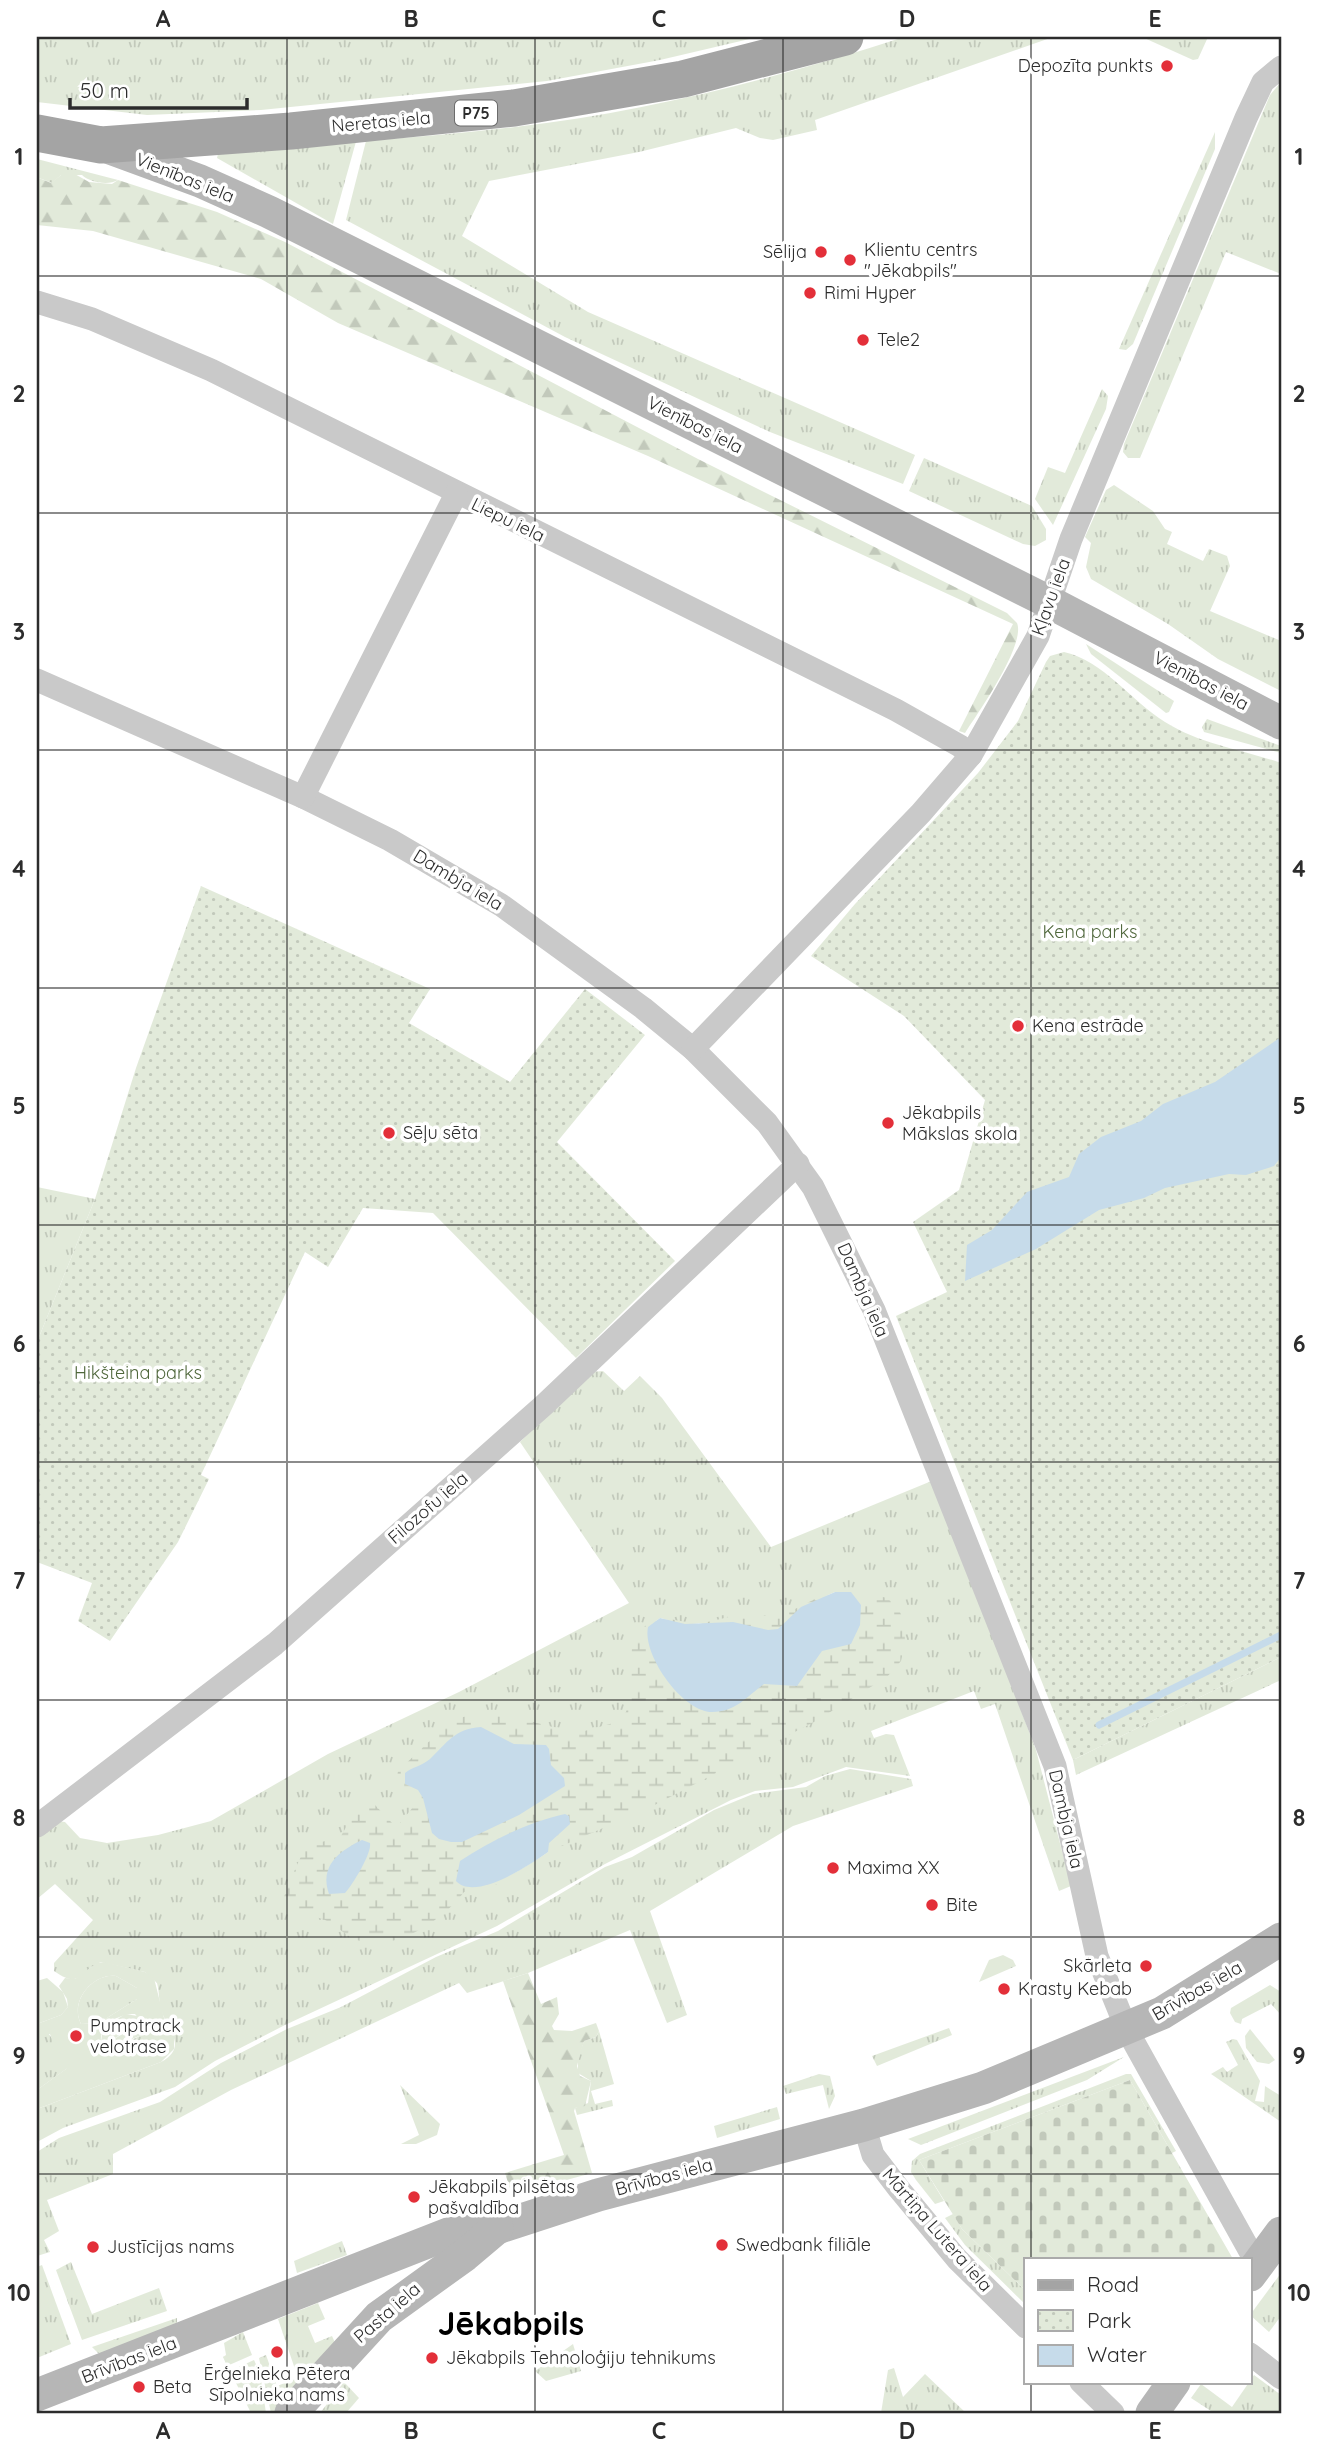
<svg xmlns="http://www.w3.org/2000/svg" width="1318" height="2450" font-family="Quicksand,sans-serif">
<defs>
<pattern id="grass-tufts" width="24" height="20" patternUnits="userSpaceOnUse" patternTransform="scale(1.75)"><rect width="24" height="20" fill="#e2eada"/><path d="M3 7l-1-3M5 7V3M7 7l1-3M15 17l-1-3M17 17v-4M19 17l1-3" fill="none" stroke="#c2c9bb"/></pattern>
<pattern id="forest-firs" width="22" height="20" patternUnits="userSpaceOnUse" patternTransform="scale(1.75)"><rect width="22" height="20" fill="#e2eada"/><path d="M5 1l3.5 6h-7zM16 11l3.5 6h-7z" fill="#c2c9bb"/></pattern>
<pattern id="wetland-marsh" width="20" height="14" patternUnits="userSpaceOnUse" patternTransform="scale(1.75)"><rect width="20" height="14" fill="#e2eada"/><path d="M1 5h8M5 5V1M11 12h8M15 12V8" fill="none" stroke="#c2c9bb"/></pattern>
<pattern id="cemetery-stones" width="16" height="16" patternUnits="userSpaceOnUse" patternTransform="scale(1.75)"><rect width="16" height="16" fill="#e2eada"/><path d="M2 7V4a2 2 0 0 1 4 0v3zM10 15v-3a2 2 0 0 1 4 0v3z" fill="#c2c9bb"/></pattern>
<pattern id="park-dots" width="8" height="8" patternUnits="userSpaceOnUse" patternTransform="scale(1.75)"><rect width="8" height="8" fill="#e2eada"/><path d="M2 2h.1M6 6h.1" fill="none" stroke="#c2c9bb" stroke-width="1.8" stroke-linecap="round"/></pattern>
</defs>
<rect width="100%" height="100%" fill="#fff"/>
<g fill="url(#grass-tufts)" fill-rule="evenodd">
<path d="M37,37H758L660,60L547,81L261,110L147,115L37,102Z"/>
<path d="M904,37H1053L815,120L817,130L773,140L760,138L736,128L639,152L489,181L462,236L588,312L915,455L903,484L770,432L565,337L346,220L366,141C416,137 465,133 515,127C647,112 778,78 904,37Z"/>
<path d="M1142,37H1208L1198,59L1193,60Z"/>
<path d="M1281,82V274L1226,252L1140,458H1128L1123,452L1124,444L1270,95Z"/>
<path d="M1215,132V149L1133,344L1126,350L1119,349Z"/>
<path d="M357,138L333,224L217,158L218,154Z"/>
<path d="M37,159L118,180C108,186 89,182 82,175H61L52,183L39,178Z"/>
<path d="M1102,389L1108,396L1106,409L1053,525L1035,499L1048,467L1065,473Z"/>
<path d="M924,458L1032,506L1046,529V540L1035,546L1023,544L909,491Z"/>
<path d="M1114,485L1153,511L1165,529L1172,532L1167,544L1203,561L1209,549L1227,556L1230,566L1210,611L1281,641V691L1218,659L1168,624L1091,579L1086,567L1091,543L1085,537L1106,490Z"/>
<path d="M1086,644L1174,701L1169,712L1166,713L1091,654Z"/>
<path d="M1207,719L1281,746V753L1204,732L1202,727Z"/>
<path d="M37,1187L95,1199L37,1342Z"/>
<path d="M603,1371L624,1391L640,1376L662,1398L771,1547L934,1480L1036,1750L1071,1886L1059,1891L995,1704L981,1709L974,1691L871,1731L874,1738L886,1734L894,1735L910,1776L846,1767L793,1787L755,1791L731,1800L605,1864L497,1926L285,2025L215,2061L175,2087L63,2128L37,2142V2109L161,2062C187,2048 170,2032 163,2015C158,2004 160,1994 157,1983L145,1972L101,1962C79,1971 81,1990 54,1971V1963L93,1920L55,1884L37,1899V1835L57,1821L65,1822L80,1838L107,1843L158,1835L211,1821L328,1754L459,1692L629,1603L520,1442L590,1372ZM835,1592H851L861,1605L860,1625L851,1644L822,1651L797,1686L764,1684C746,1697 736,1712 712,1712C683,1712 642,1655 648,1627L660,1618L685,1624L733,1622L768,1630L778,1629L801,1607ZM481,1727L514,1744L546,1745L549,1749L551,1765L564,1778L565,1786L519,1815L462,1842H451L432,1833L423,1798L418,1790L405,1784V1773C412,1767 422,1766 430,1759C447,1743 454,1729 481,1727ZM565,1814L569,1817L570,1824L549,1843L548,1852C530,1864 475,1902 456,1881L460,1861C492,1840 528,1822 565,1814ZM361,1840L370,1843C372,1853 353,1884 345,1893L329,1894C318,1866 340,1851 361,1840Z"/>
<path d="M1281,1657V1680L1076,1775L1073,1760Z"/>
<path d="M850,1769L911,1779L913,1786L793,1826L650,1911L687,2015L667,2023L630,1930L528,1973L467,1993L459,1983L231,2090L113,2154V2174L47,2200L59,2231L44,2240L50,2252L37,2256V2152L59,2138L160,2102L221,2063L287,2029L341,2007L436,1957L498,1931L605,1867L632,1857L714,1810L753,1794L806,1787L825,1776Z"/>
<path d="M1003,1955L1013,1960L1016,1966L979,1982L989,1960Z"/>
<path d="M116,1976L137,1988V1999L99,2023L81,2024C69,2001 93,1973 116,1976Z"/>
<path d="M47,1978L63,1992L68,2007L61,2015L37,2024V1981Z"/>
<path d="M1270,1985L1281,1992V2015L1271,2004L1242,2019L1241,2024L1235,2022L1230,2013L1231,2008Z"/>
<path d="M125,2014L138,2016V2024L107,2043L101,2042L103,2028Z"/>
<path d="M157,2027V2041C145,2050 126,2058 112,2050Z"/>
<path d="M949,2028L952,2035L877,2066L872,2056Z"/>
<path d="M1250,2029L1275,2060L1269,2064L1257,2062L1246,2048L1245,2036Z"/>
<path d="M599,2031L614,2084L591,2091L595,2104L612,2100L613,2106L577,2115L575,2108L588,2103L591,2081L578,2073V2058L584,2041L596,2037Z"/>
<path d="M48,2033L69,2061V2067L37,2090V2038Z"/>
<path d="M1233,2039L1237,2040L1260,2081L1255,2101L1264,2102L1265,2086L1281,2096V2122L1211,2074L1223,2067L1227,2072L1238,2065L1226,2042Z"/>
<path d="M1124,2057L1087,2080L921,2145L908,2139Z"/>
<path d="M819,2074L830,2076L835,2096L829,2109L823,2085L786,2094L783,2086Z"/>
<path d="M1126,2074H1131L1176,2151L1172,2153L1130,2080L919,2160L944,2201L935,2204L916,2180L911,2172L912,2161L920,2154Z"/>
<path d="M400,2085L440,2124L437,2135L416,2144H401L419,2135Z"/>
<path d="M777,2107L780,2119L717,2138L714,2126Z"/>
<path d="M953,2214L962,2229L1026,2291V2305L965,2245L945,2218Z"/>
<path d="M342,2241L347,2255L297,2273L294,2261Z"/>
<path d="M71,2262L92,2314L159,2288L167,2311L82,2340L56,2270Z"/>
<path d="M42,2265L71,2344L37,2358V2267Z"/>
<path d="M1281,2273V2316L1269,2332L1250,2315Z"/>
<path d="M318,2303L325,2319L308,2326L315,2343L332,2336L337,2347L281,2413H271L259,2358L266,2355L277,2386L298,2378L278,2319Z"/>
<path d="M177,2318V2324L103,2358L92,2347Z"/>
<path d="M243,2332L252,2355L227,2366L223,2357L226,2355L224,2343Z"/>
<path d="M573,2344L581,2371L546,2381L535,2371Z"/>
<path d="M254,2360L260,2373L266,2413H251L230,2371Z"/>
<path d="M894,2368L903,2397L925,2374L966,2413H881L888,2370Z"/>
<path d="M1254,2375L1281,2395V2413H1214L1191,2398L1201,2384L1232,2407Z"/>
<path d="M344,2382L359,2398L346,2413H320Z"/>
</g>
<g fill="url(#forest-firs)">
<path d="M37,164L41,170L39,178L51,183L61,175L73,173L89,182L112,184L118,180L217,212L285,242L698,459L1007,613L1017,623C1026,645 978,713 965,733L959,731L1013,624L648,456L338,323L261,279L93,231L37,225Z"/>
<path d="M528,1973L541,2004L557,1997L559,2014L552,2026L554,2030L572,2031L596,2023L599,2031L596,2037L584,2041L577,2066L580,2076L591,2081L585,2106L575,2108L574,2111L592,2173L512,2195L505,2173L564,2155L503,1981Z"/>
</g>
<path fill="url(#wetland-marsh)" d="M853,1590L887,1598L898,1608L904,1621L905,1642L901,1661L887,1677L814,1722L649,1808L548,1852L489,1889L464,1892C443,1920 395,1953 357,1940C345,1936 337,1925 325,1920C309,1914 294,1914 284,1898C285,1891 301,1855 306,1847L341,1836L361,1801L375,1805L392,1823H400L414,1806L409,1790L396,1784L398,1771L439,1732L468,1714L497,1713L569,1731L581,1732L617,1722L626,1712L629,1698V1663L632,1648L644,1627L652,1621L669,1619L699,1624L733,1616L783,1615L819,1597Z"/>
<path fill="url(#cemetery-stones)" d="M1130,2080L1233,2259H1026V2291L962,2229L919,2160Z"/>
<g fill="url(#park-dots)">
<path d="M1064,652C1104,661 1131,701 1165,722C1202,745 1241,749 1281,763V1657L1073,1760L896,1316L947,1292L913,1222L959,1190L985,1100L904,1016L811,956L855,904L978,773L1018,721L1046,662L1050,656Z"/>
<path d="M201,886L430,989L409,1023L510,1082L585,989L645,1035L557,1142L675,1261L576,1358L433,1213L363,1208L328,1267L305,1252L201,1475L209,1479L178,1542L110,1641L78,1621L92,1583L37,1562V1342L95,1199L136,1068Z"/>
</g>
<path fill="#e2eada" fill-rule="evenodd" d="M104,1962L145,1972L154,1978L164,2018L174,2035V2049L161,2062L37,2109V2090L66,2069L69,2064L54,2046L50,2034L37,2038V2024L61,2015L68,2007L67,1999L59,1986L65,1978L75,1979L97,1963ZM116,1976L137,1988V1999L99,2023L81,2024C69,2001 93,1973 116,1976ZM135,2014L140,2020L133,2028L107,2043L101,2042C99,2024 119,2014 135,2014ZM157,2028V2040C144,2051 128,2056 113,2052L114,2047Z"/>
<g fill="#c6dbea">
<path d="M1281,1037V1157L1274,1166L1246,1175L1229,1174L1165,1188L1144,1198L1099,1210L1036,1249L965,1281L967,1245L992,1230L1027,1192L1069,1177L1079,1154L1101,1137L1141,1121L1163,1104L1215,1082Z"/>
<path d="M835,1592H851L861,1605L860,1625L851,1644L822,1651L797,1686L764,1684C746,1697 736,1712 712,1712C683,1712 642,1655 648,1627L660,1618L685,1624L733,1622L768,1630L778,1629L801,1607Z"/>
<path d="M481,1727L514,1744L546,1745L549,1749L551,1765L564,1778L565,1786L519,1815L462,1842H451L439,1839L432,1833L423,1798L418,1790L405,1784V1773C412,1767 422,1766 430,1759C447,1743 454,1729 481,1727Z"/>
<path d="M565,1814L569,1816L570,1824L549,1843L548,1852C531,1864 475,1902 456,1881L460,1861C493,1840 528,1822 565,1814Z"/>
<path d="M362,1840L370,1843C372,1853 353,1884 345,1893L329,1894C319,1866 339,1851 362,1840Z"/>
</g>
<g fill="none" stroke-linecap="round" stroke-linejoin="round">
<path stroke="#c6dbea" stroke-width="7" d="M1099,1725L1281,1635"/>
<g stroke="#c9c9c9" stroke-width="23">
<path d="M37,302L92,319L211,370L896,710L960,746L971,755"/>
<path d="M37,680L303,797L390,840L501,905L643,1008L693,1049L767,1123L813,1187L874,1310L1055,1766L1097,1956L1127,2030L1257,2264"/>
<path d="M303,797L456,494"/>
<path d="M693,1049L921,813L971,755L1038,636L1071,539L1246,118L1263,82L1281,67"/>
<path d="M37,1826L275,1644L544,1405L798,1164"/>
<path d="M864,2125L873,2155L899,2189L957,2259L1026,2327"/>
<path d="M1250,2354L1281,2378"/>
<path d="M1081,2382L1113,2413"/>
</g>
<g stroke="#b6b6b6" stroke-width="33">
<path d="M102,145L200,181L269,212L1051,603L1281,723"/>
<path d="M1250,2275L1281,2233"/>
<path d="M37,2395L448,2234L497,2228L598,2195L864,2125L983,2088L1162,2013L1281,1939"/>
<path d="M291,2413L379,2317L465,2255L497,2228"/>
<path d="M1152,2413L1174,2382"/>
</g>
<path stroke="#a4a4a4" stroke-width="37" d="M37,133L101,145L291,131L514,108L683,79L845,37"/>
</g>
<path fill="none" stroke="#2c2c2c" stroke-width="2" stroke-opacity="0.55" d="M287,37V2413M535,37V2413M783,37V2413M1031,37V2259M37,276H1281M37,513H1281M37,750H1281M37,988H1281M37,1225H1281M37,1462H1281M37,1700H1281M37,1937H1281M37,2174H1281M1031,2382V2413"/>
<g fill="#e32f39" stroke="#fff" stroke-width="2.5">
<circle cx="1167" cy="66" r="7"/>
<circle cx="821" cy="252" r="7"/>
<circle cx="850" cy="260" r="7"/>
<circle cx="810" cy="293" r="7"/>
<circle cx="863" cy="340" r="7"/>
<circle cx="1018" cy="1026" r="7"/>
<circle cx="888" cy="1123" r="7"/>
<circle cx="389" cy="1133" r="7"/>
<circle cx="833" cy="1868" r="7"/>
<circle cx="932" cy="1905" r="7"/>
<circle cx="1146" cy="1966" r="7"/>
<circle cx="1004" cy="1989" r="7"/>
<circle cx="76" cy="2036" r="7"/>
<circle cx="414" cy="2197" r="7"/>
<circle cx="722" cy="2245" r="7"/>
<circle cx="93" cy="2247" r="7"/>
<circle cx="277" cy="2352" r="7"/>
<circle cx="432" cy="2358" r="7"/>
<circle cx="139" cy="2387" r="7"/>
</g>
<g text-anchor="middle" stroke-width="7" stroke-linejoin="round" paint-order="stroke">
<rect fill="#fff" stroke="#6b6b6b" stroke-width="2" x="455" y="100.5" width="42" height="25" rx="5"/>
<g font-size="16" font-weight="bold" fill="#2c2c2c">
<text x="476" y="119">P75</text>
</g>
<g font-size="18" fill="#2c2c2c" stroke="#fff" text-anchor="start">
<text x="1153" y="72" text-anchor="end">Depozīta punkts</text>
<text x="864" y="256">Klientu centrs<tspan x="864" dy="21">"Jēkabpils"</tspan></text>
<text x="807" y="258" text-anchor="end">Sēlija</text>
<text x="824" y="299">Rimi Hyper</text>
<text x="877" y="346">Tele2</text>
<text x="1032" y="1032">Kena estrāde</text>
<text x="902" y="1119">Jēkabpils<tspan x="902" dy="21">Mākslas skola</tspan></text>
<text x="403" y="1139">Sēļu sēta</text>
<text x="847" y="1874">Maxima XX</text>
<text x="946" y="1911">Bite</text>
<text x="1132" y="1972" text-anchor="end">Skārleta</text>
<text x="1018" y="1995">Krasty Kebab</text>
<text x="90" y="2032">Pumptrack<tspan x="90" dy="21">velotrase</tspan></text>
<text x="428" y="2193">Jēkabpils pilsētas<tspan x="428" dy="21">pašvaldība</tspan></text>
<text x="736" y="2251">Swedbank filiāle</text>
<text x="107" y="2253">Justīcijas nams</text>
<text x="446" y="2364">Jēkabpils Tehnoloģiju tehnikums</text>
<text x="277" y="2380" text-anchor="middle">Ērģelnieka Pētera<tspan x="277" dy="21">Sīpolnieka nams</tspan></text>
<text x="153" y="2393">Beta</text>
</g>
<g font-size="18" fill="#2c2c2c" stroke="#fff">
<text transform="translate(381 122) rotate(-5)" y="6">Neretas iela</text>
<text transform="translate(185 178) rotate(22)" y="6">Vienības iela</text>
<text transform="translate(695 425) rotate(27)" y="6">Vienības iela</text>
<text transform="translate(508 520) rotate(26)" y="6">Liepu iela</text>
<text transform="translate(1051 597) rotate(-70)" y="6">Kļavu iela</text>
<text transform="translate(1201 681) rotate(28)" y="6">Vienības iela</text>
<text transform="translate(458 880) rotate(31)" y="6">Dambja iela</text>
<text transform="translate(863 1290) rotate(66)" y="6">Dambja iela</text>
<text transform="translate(428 1508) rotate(-41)" y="6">Filozofu iela</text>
<text transform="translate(1066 1819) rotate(77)" y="6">Dambja iela</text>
<text transform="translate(1197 1991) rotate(-30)" y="6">Brīvības iela</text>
<text transform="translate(664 2177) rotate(-15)" y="6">Brīvības iela</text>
<text transform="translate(937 2230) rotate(49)" y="6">Mārtiņa Lutera iela</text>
<text transform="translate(387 2313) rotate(-41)" y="6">Pasta iela</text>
<text transform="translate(129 2360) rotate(-21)" y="6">Brīvības iela</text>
</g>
<g font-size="18" fill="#4f673b" stroke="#fff">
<text x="1090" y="938">Kena parks</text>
<text x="138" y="1379">Hikšteina parks</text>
</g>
<g font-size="32" font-weight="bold" fill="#000" stroke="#fff">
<text x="511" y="2335">Jēkabpils</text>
</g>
</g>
<rect width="1318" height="2450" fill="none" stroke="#ffffff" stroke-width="77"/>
<rect x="1024" y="2258" width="228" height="126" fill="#ffffff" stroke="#ababab" stroke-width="2"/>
<rect x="1038" y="2280" width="35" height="10" fill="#a4a4a4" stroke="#ababab" stroke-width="2"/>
<text x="1087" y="2292" font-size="21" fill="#2c2c2c">Road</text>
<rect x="1038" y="2310" width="35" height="21" fill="url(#park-dots)" stroke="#ababab" stroke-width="2"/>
<text x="1087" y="2328" font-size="21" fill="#2c2c2c">Park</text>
<rect x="1038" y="2345" width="35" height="21" fill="#c6dbea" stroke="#ababab" stroke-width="2"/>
<text x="1087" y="2362" font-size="21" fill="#2c2c2c">Water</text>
<path d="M70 98v10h177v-10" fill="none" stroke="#2c2c2c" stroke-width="3.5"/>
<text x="80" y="98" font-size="21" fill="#2c2c2c" stroke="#ffffff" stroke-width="5" paint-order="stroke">50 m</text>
<rect x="38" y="38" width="1242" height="2374" fill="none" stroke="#2c2c2c" stroke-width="2.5"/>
<g font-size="23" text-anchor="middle" font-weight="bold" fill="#2c2c2c">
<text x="163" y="27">A</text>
<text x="411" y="27">B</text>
<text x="659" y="27">C</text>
<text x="907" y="27">D</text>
<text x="1155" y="27">E</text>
<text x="19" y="165">1</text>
<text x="1299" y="165">1</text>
<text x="19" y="402">2</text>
<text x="1299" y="402">2</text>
<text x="19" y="640">3</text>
<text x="1299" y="640">3</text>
<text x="19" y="877">4</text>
<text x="1299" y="877">4</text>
<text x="19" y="1114">5</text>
<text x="1299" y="1114">5</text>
<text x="19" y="1352">6</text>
<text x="1299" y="1352">6</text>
<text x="19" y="1589">7</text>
<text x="1299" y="1589">7</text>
<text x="19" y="1826">8</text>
<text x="1299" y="1826">8</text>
<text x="19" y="2064">9</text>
<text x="1299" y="2064">9</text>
<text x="19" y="2301">10</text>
<text x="1299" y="2301">10</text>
<text x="163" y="2439">A</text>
<text x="411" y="2439">B</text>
<text x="659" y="2439">C</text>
<text x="907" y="2439">D</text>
<text x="1155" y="2439">E</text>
</g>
</svg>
